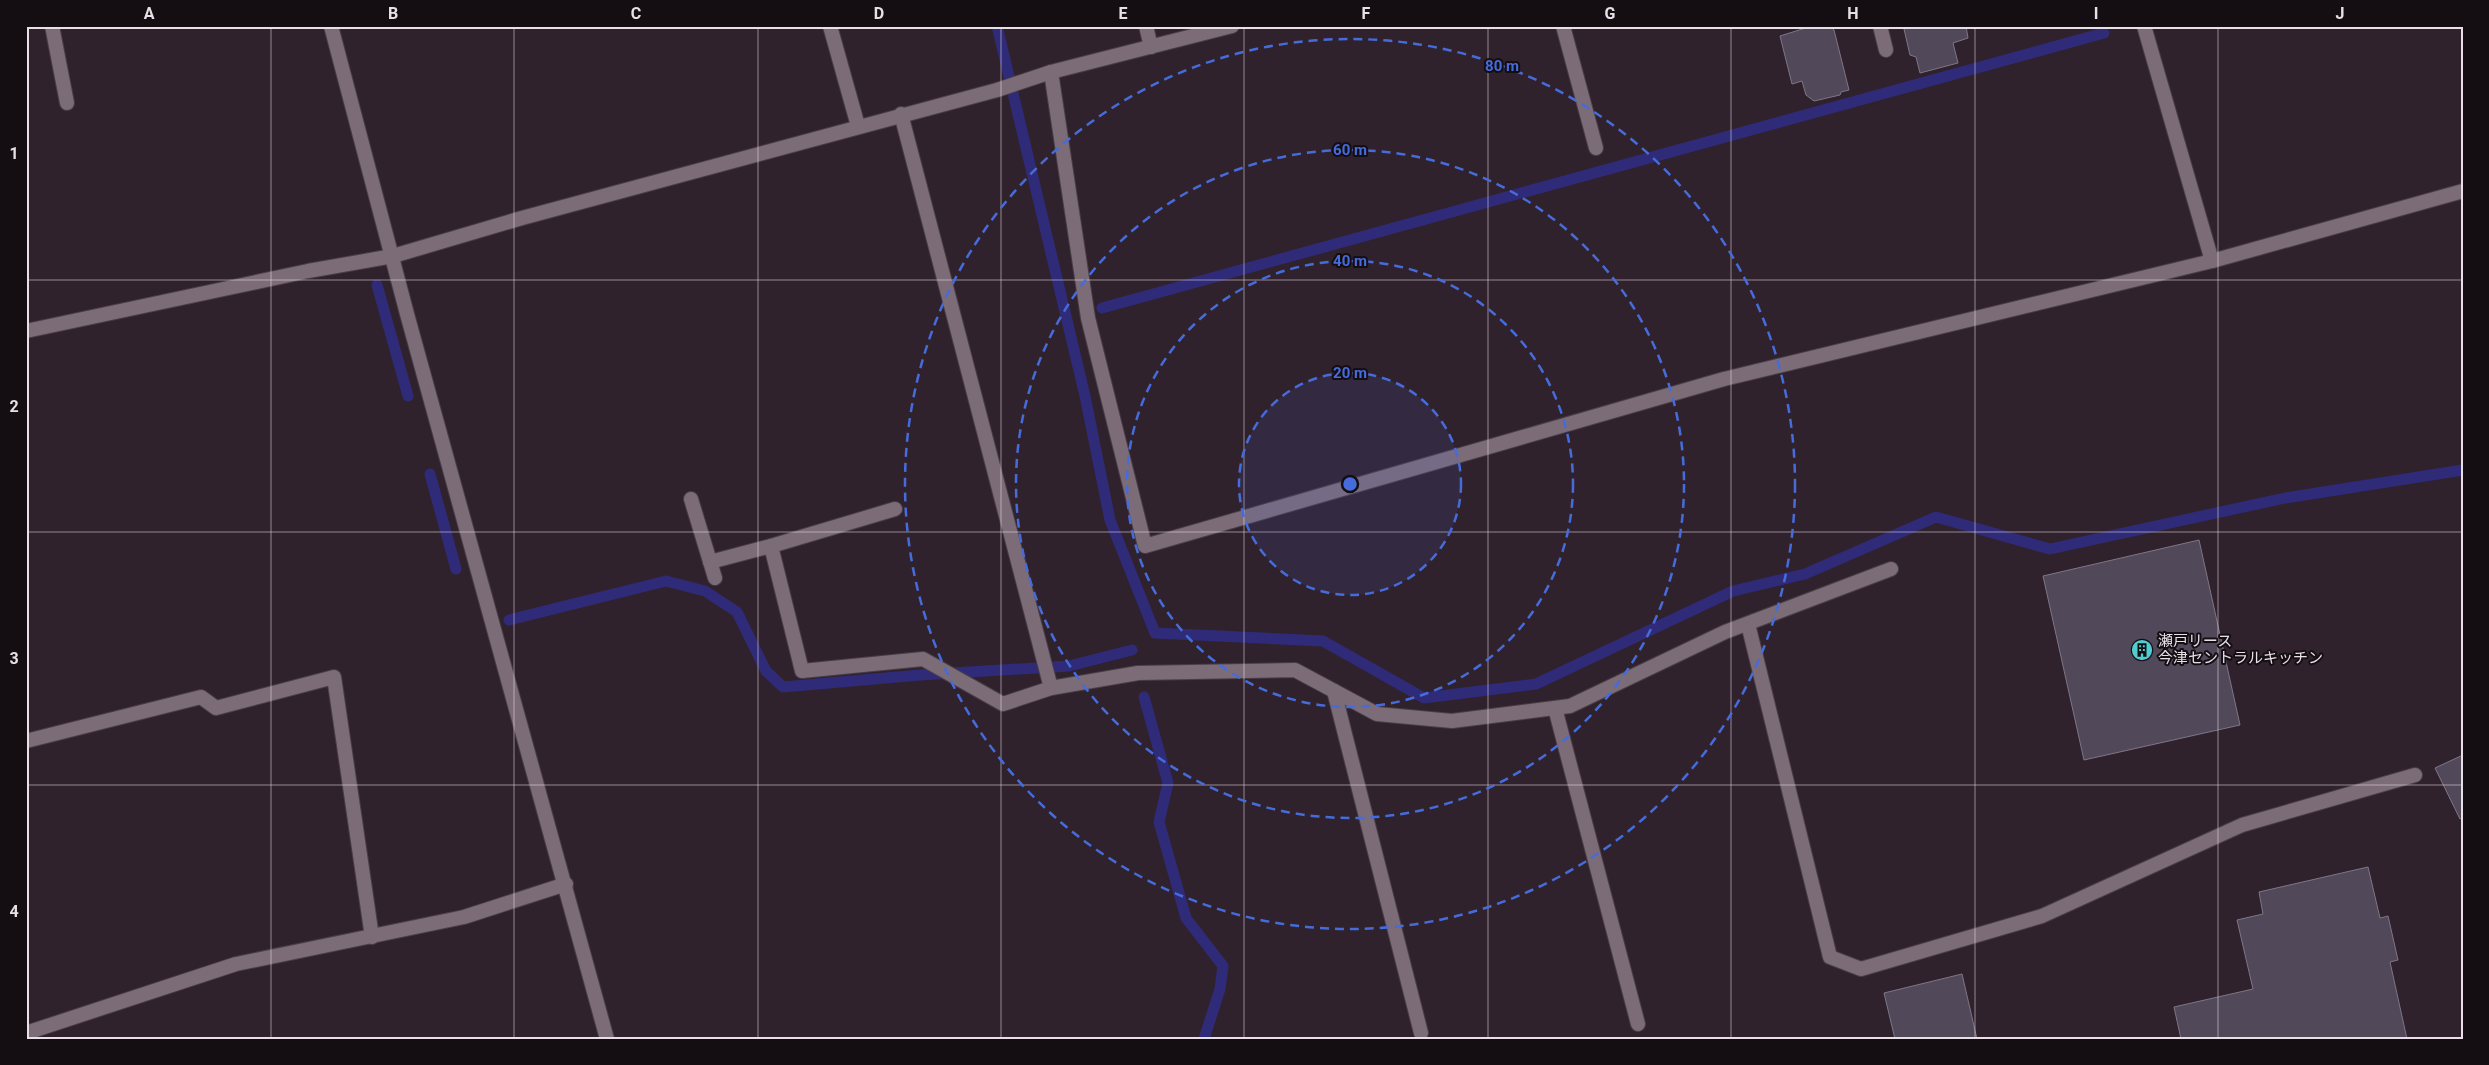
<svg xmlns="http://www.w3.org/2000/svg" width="2489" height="1065" font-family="Roboto,'Noto Sans JP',sans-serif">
<rect width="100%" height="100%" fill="#30222d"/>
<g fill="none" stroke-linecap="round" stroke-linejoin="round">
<g stroke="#2f2b79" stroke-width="11">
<path d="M997,26L1085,396L1110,520L1155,633L1323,641L1424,698L1536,684L1733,591L1805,574L1936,517L2050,549L2285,498L2463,470"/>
<path d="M377,285L408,396"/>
<path d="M1102,308L2104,33"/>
<path d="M430,474L456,569"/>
<path d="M509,620L666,581L705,591L737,612L766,671L783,687L920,675L1069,666L1132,650"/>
<path d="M1144,697L1168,783L1159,822L1186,918L1223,966L1220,989L1204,1039"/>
</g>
</g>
<g fill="#514959" stroke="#7e7687">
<path d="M1812,26H1830L1834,30L1849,90L1841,92L1840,95L1814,101L1806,95L1802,81L1792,84L1780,36Z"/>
<path d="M1917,26H1966L1968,38L1953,43L1958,63L1920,73L1916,57L1910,55L1904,29Z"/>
<path d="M2199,540L2240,725L2084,760L2043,576Z"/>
<path d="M2463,755V817L2460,819L2435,768Z"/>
<path d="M2368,867L2380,918L2388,916L2398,960L2390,962L2407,1039H2181L2174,1007L2253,989L2237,920L2263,914L2259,892Z"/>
<path d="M1962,974L1977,1039H1895L1884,993Z"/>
</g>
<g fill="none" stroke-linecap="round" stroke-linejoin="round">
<g stroke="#493e47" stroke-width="16">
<path id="service" d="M52,26L67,103"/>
</g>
<g stroke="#493e47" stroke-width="16">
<g id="minor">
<path d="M331,26L407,314L607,1039"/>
<path d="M830,26L858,126"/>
<path d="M1146,26L1151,47"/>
<path d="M1563,26L1596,148"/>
<path d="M1880,26L1886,50"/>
<path d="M2144,26L2212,261"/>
<path d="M1051,72L1088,318L1145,546L1724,379L2212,261L2463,191"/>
<path d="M901,114L1051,688"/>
<path d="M26,331L308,271L393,256L522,218L997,90L1051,72L1232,26"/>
<path d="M691,499L715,578"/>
<path d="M895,509L771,546L802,671L923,659L1003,704L1051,688L1138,673L1295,670L1377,714L1452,721L1570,706L1725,632L1891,569"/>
<path d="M710,562L771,546"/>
<path d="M1748,624L1830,957L1861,969L2042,916L2242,825L2415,775"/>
<path d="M1334,691L1421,1033"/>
<path d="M1555,708L1638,1024"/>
<path d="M26,741L201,697L216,708L334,677L372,937"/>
<path d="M26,1033L236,964L464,917L566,884"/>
</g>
</g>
<use href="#service" stroke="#7c6c78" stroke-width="14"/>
<use href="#minor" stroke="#7c6c78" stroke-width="14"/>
</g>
<path fill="none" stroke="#e9e0e7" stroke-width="1" stroke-opacity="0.55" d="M271,26V1039M514,26V1039M758,26V1039M1001,26V1039M1244,26V1039M1488,26V1039M1731,26V1039M1975,26V1039M2218,26V1039M26,280H2463M26,532H2463M26,785H2463"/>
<circle cx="1350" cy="484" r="111" fill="#466bdb" fill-opacity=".12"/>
<g fill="none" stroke="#466bdb" stroke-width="2.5" stroke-dasharray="9 6">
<circle cx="1350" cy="484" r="111"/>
<circle cx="1350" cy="484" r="223"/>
<circle cx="1350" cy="484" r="334"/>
<circle cx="1350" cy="484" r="445"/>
</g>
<defs>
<g id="building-disc" transform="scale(1.125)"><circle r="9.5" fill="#52ccd0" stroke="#140e12"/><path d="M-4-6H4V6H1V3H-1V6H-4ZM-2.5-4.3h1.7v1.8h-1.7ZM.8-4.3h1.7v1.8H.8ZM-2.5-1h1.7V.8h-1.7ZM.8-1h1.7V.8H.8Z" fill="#111"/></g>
</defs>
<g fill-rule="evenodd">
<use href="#building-disc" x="2142" y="650"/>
</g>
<g text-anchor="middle" stroke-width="4" stroke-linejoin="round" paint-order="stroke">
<g font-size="15" fill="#e9e0e7" stroke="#140e12" text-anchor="start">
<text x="2158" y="646">瀬戸リース<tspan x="2158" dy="17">今津セントラルキッチン</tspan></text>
</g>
</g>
<circle cx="1350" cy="484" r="8" fill="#466bdb" stroke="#140e12" stroke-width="2.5"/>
<g font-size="15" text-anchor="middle" font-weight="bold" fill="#466bdb" stroke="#140e12" stroke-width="4" stroke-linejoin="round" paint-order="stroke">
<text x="1502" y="71">80 m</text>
<text x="1350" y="155">60 m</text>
<text x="1350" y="266">40 m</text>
<text x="1350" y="378">20 m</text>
</g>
<rect width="2489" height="1065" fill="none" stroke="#140e12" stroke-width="55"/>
<rect x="28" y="28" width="2434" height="1010" fill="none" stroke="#e9e0e7" stroke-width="2"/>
<g font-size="16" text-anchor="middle" font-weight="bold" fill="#e9e0e7">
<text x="149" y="19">A</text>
<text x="393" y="19">B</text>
<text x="636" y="19">C</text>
<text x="879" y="19">D</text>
<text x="1123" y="19">E</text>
<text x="1366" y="19">F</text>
<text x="1610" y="19">G</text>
<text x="1853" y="19">H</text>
<text x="2096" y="19">I</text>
<text x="2340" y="19">J</text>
<text x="14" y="159">1</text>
<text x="14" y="412">2</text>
<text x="14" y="664">3</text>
<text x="14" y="917">4</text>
</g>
</svg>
